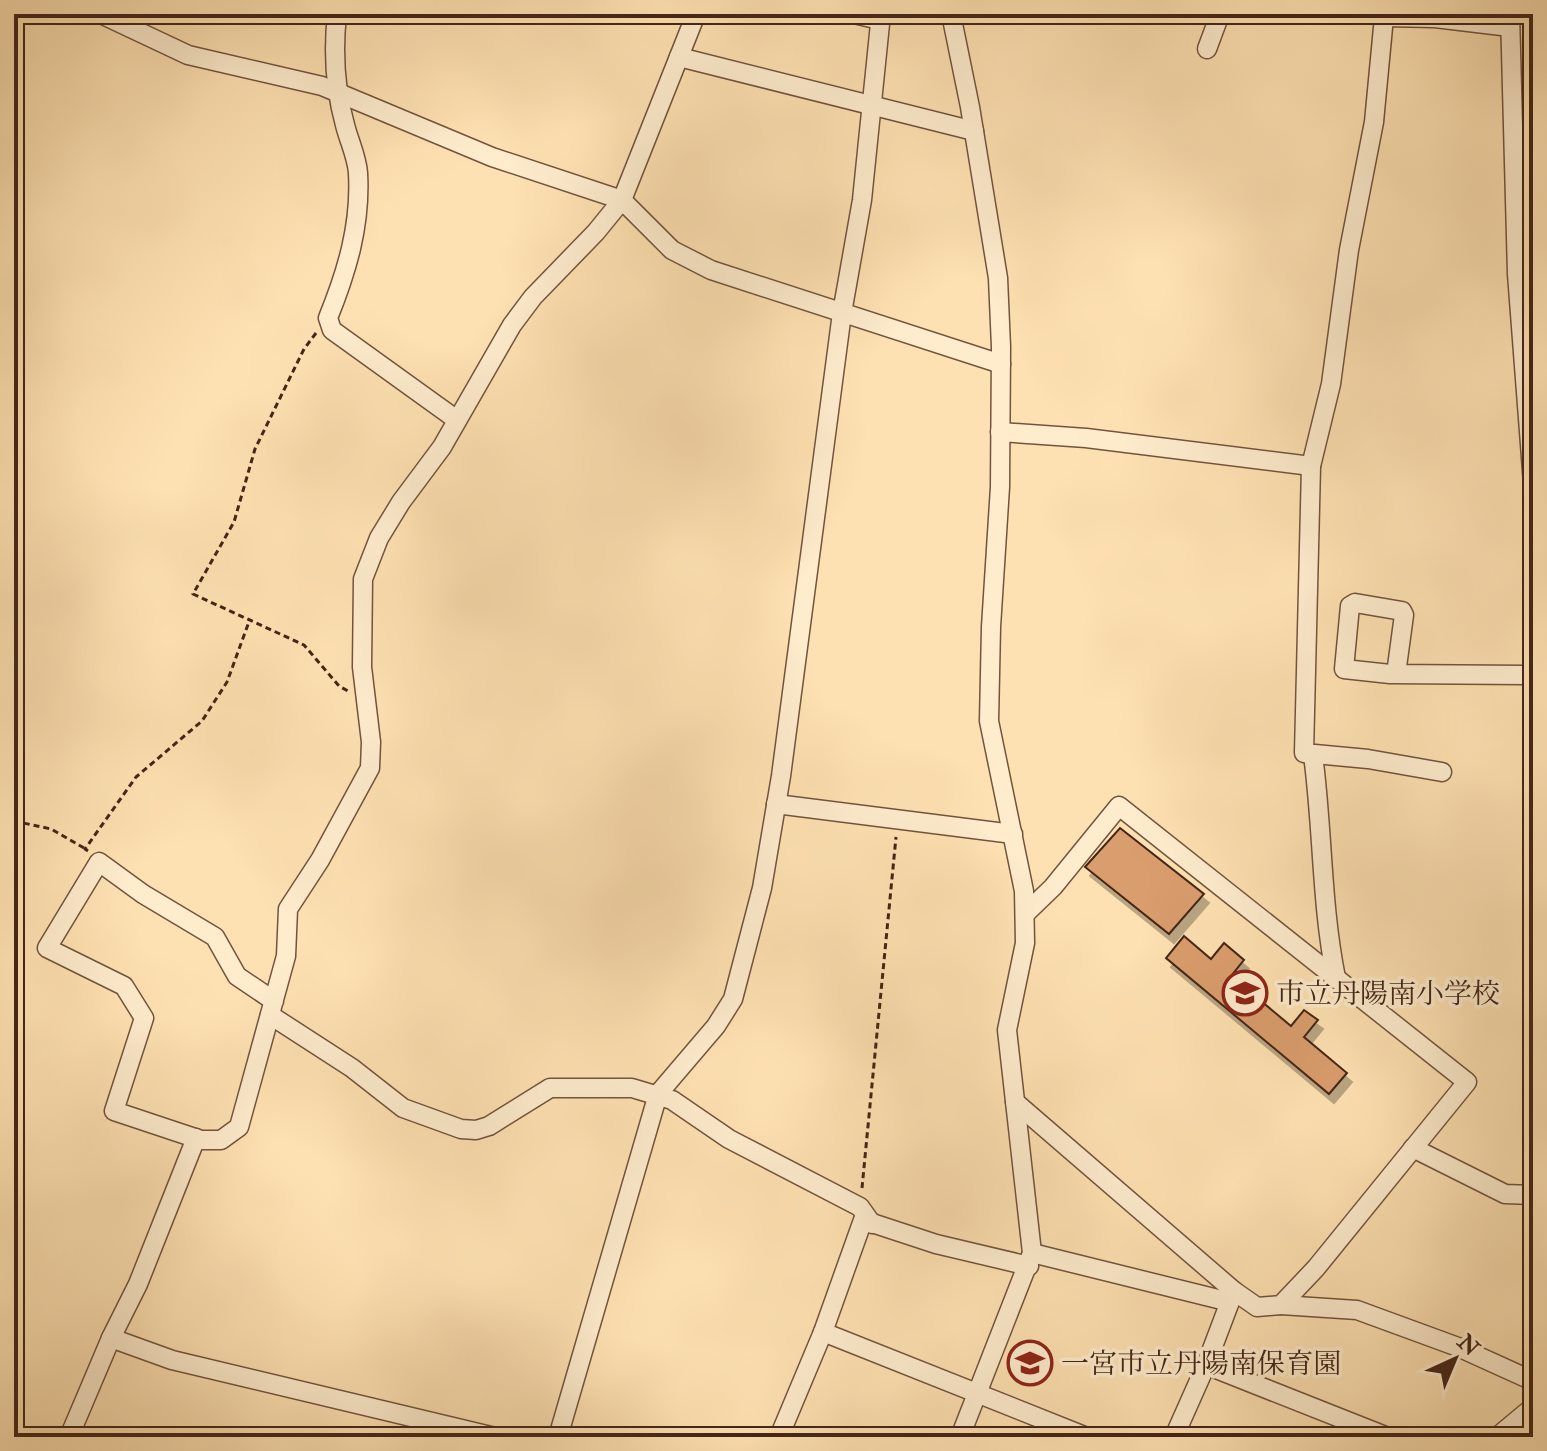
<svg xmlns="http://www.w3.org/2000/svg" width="1547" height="1451" font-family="'IM FELL Double Pica','Noto Serif JP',serif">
<defs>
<filter id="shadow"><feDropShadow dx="5" dy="9" stdDeviation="0" flood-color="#0004"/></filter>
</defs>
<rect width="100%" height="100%" fill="#fee1b2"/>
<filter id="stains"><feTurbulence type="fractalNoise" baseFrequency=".0025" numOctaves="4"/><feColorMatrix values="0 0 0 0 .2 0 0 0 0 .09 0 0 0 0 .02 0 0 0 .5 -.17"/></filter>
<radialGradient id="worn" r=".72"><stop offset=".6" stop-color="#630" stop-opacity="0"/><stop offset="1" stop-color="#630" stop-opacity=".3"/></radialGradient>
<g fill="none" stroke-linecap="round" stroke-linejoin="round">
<path stroke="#7b8171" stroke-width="5" d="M1519,1437L1533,1426"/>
</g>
<g fill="#da9d6d" stroke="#432517" stroke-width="2" filter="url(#shadow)">
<path d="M1120,828L1204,894L1169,934L1085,867Z"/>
<path d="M1184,936L1211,959L1224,943L1244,960L1231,976L1291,1026L1304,1010L1318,1020L1304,1037L1347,1073L1329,1094L1166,958Z"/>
</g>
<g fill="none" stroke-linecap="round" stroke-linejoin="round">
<g stroke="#72543e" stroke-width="21">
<g id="minor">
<path d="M101,14L188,55L322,86L492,157L622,200L672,250L711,270L1001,364"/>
<path d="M337,14C333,51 335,89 345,125C349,141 357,157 358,173C361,225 347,271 328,318L332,330L457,420"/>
<path d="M854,14L880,20"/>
<path d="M951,14L970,107L998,278L1001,347L1000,487L991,627L989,721L1024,891L1025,943L1007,1030L1032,1253L960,1437"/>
<path d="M1374,14L1384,17L1435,18L1510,27"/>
<path d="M1510,14L1517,274L1533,484"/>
<path d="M1384,17L1374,122L1349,250L1331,384L1311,466L1304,753L1368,759L1442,772"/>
<path d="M1207,49L1220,14"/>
<path d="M679,57L974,131"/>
<path d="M1000,432L1086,438L1311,466"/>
<path d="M1396,674L1404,615L1402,611L1355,603L1350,606L1344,669L1390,674L1533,675"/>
<path d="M1313,755C1323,829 1321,904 1336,978"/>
<path d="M776,804L1013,834"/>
<path d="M1025,914L1053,887L1119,806L1467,1082L1316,1268L1281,1305L1257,1307L1234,1291"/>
<path d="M274,1001L237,976L215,937L143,894L99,862L47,948L124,986L144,1018L114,1111L201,1140H221L239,1127L286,956L288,909L320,860L370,768L371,742L362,667L363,579L379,538L401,502L442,447L512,325L533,297L596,232L622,200L696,14"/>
<path d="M270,1015L352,1068L403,1108L461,1129L476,1130L489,1126L550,1088H632L672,1100L729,1139L860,1207L872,1224"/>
<path d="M1015,1102L1234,1291L1206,1365L1174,1437"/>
<path d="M1413,1148L1505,1194L1533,1195"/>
<path d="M1032,1253L1230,1302"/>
<path d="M1281,1305L1357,1310L1458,1347L1533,1381"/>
<path d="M823,1332L1087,1437"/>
<path d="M111,1338L172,1360L495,1437"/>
<path d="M1206,1365L1388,1437"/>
<path d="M69,1437L111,1338L138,1284L196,1138"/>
<path d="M558,1437L658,1094L716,1026L733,999L762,888L781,776L842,313L862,200L881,14"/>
<path d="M779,1437L823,1332L863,1220L936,1244L1029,1266"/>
<path d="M1497,1437L1533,1407"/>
</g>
</g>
<g stroke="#432517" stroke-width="3" stroke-dasharray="6 4" stroke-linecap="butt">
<path d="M316,333L304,349L255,449L234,522L193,594L304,645L339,686L348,691"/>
<path d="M14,821L51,829L84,848"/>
<path d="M88,851L85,849L136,777L202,721L227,682L250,619"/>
<path d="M862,1188L896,837"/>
</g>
<use href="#minor" stroke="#feeccd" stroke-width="18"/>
</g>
<defs>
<g id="school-ring" transform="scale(2.3)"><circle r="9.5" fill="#feeccd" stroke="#8f2418" stroke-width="1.5"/><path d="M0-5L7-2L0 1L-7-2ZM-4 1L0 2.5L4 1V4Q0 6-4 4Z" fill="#8f2418"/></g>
</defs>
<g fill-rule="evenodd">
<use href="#school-ring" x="1245" y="993"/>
<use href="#school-ring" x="1030" y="1363"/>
</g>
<g text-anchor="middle" stroke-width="7" stroke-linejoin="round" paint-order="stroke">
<g font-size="28" fill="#432517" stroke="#feeccd" text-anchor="start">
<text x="1276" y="1003">市立丹陽南小学校</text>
<text x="1061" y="1373">一宮市立丹陽南保育園</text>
</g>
</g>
<rect width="1547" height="1451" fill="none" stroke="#fee1b2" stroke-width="48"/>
<rect x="16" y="16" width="1515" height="1419" fill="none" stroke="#432517" stroke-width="4"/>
<rect x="24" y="24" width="1499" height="1403" fill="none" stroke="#432517" stroke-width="2"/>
<g transform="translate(1455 1359) rotate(44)" stroke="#feeccd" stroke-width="6" paint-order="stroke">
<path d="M0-6L14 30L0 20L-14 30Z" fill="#432517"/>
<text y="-12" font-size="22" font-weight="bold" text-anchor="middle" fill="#432517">N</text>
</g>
<rect width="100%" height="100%" filter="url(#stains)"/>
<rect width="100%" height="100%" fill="url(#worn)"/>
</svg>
